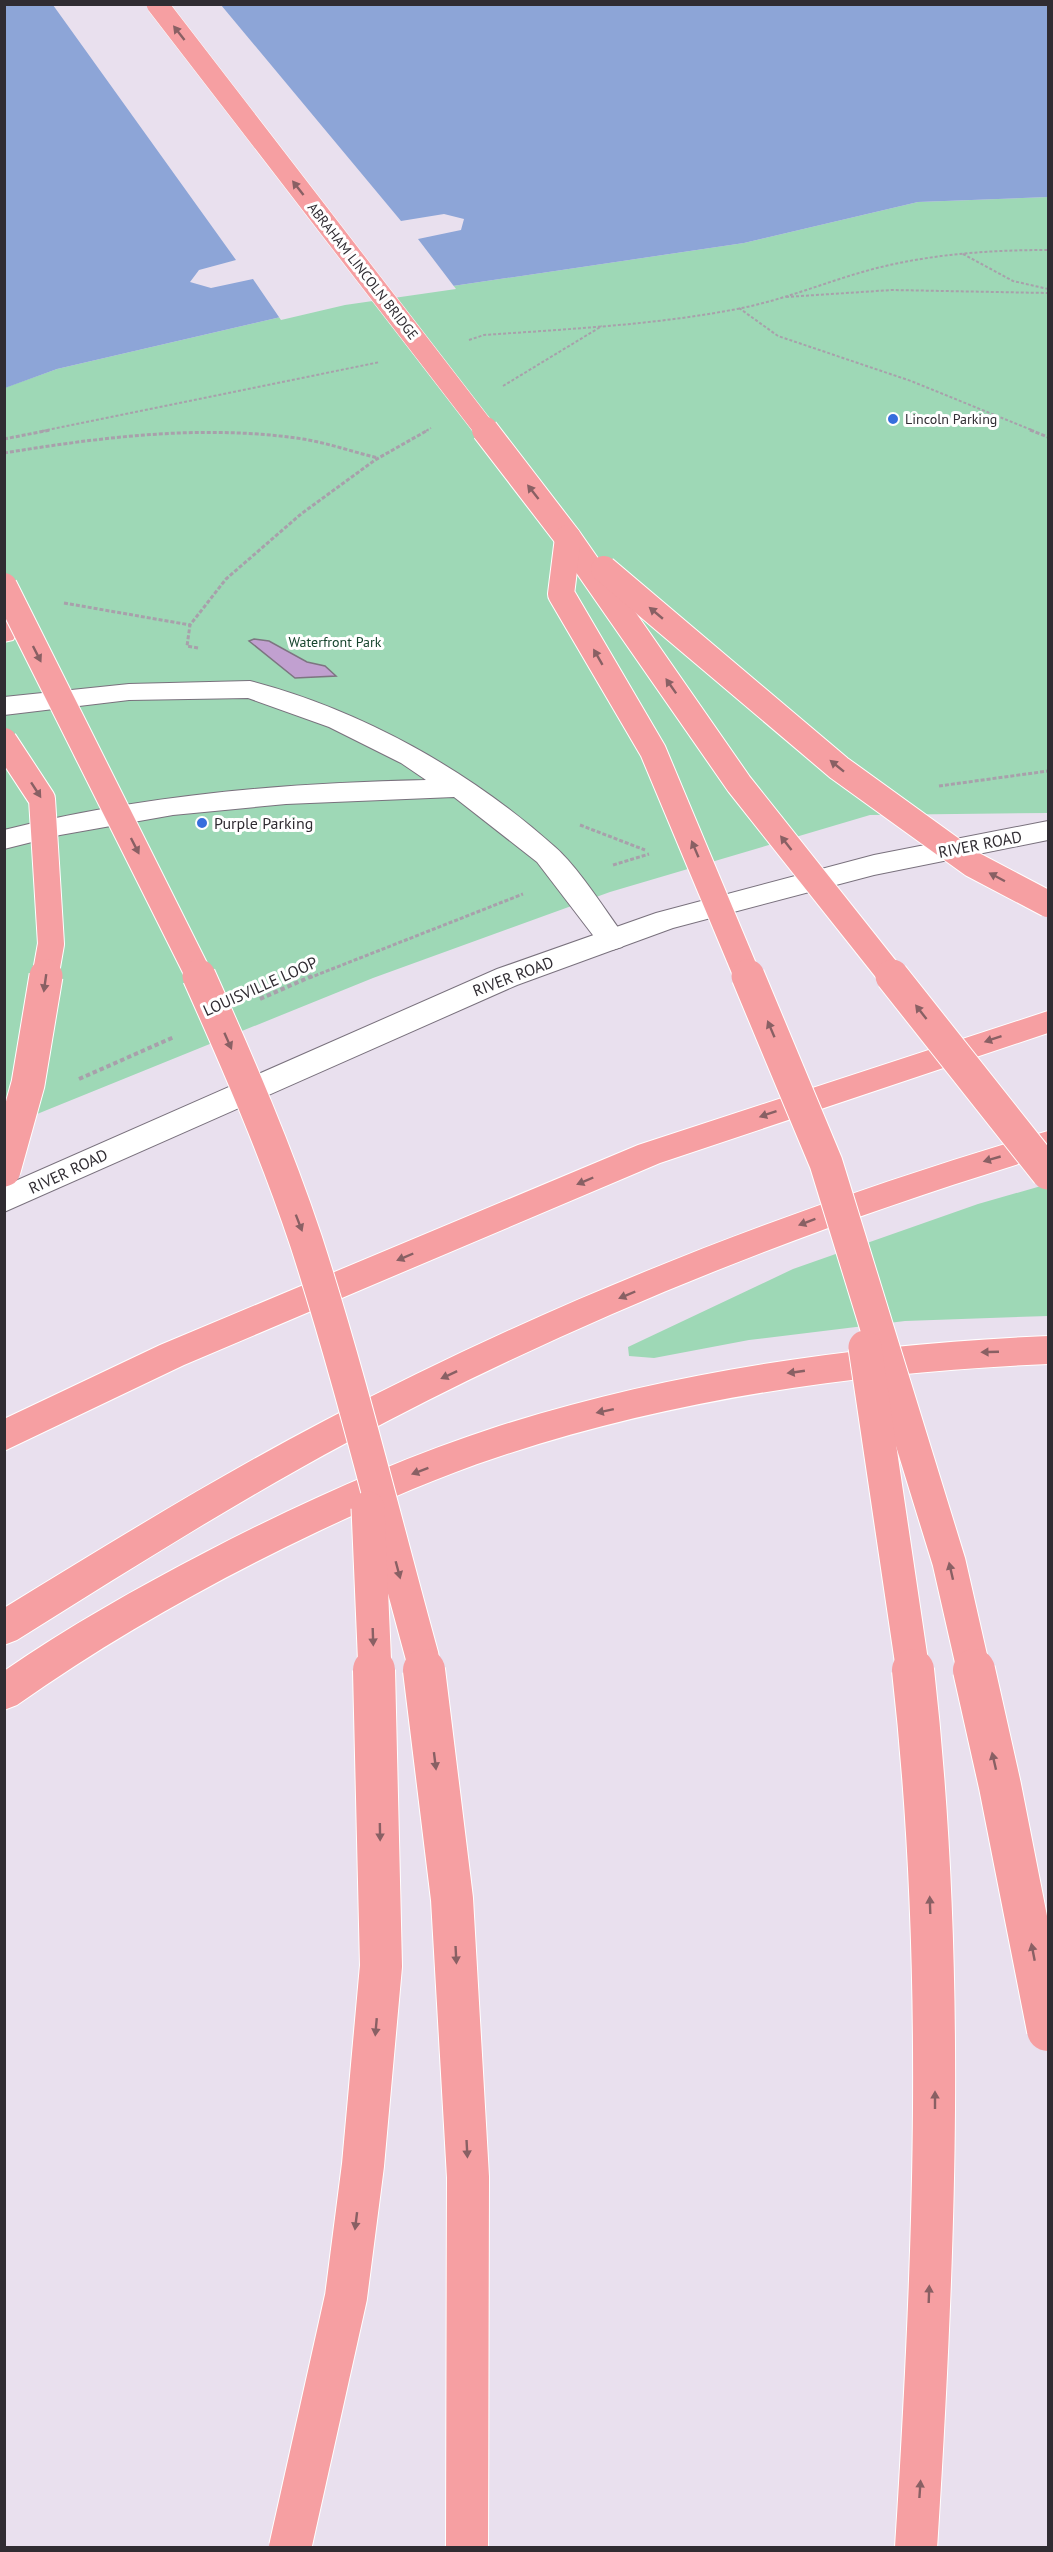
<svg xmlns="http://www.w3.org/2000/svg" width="1053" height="2552" font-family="'PT Sans',sans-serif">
<rect width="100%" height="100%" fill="#e9e0ee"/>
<g fill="#9ed8b6">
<path d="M1048,197V813L870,815L610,892L373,978L5,1127L4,388L57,369L345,302L744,243L918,202Z"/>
<path d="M1048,1184V1316L905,1321L749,1340L654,1358L629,1356L628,1347L793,1269L978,1204Z"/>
</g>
<path fill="#8da5d7" d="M4,5H1048V197L918,202L744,243L345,302L57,369L5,388Z"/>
<path fill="#e9e0ee" d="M53,5H221L401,221L444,214L464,219L461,230L418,239L456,289L345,305L281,320L253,279L211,288L190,282L199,270L236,260Z"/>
<path fill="#c1a0d0" stroke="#7d7581" stroke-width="1.5" d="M254,639L269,641L307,662L325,666L336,676L295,678L249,641Z"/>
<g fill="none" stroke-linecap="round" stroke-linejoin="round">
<g stroke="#79717d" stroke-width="2">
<path id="service" d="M250,681C361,710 469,770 555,847C577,866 604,908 622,933L627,940L622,947L612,950L602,947L537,862L454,797L286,804L173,815L60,835L4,849V830C143,795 283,783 426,780L401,763L329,727L248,698L129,700L4,715V697L129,684Z"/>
</g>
<g stroke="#79717d" stroke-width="2">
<path id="tertiary" d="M1048,821V840L874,875L673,928L517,985L4,1212V1186L497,969L656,913L874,855Z"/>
</g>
<g stroke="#fff" stroke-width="2">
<g id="motorway">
<path d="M11,593L20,595L24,601L17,634L13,640L4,642V595Z"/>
<path d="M1048,1011V1033L660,1163L184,1365L4,1451V1419L160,1345L638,1145Z"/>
<path d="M1048,1131V1155C806,1228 571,1322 348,1442C234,1503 126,1572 17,1640L4,1645V1608C110,1543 215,1478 324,1421C555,1299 798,1205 1048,1131Z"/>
<path d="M1048,1336V1364C863,1372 675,1398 498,1457C437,1477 377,1504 319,1531C214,1581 112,1638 17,1705L4,1710V1671C69,1626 137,1588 206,1552C300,1503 398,1459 499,1426C675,1370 863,1344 1048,1336Z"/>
</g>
</g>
<g stroke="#a8a0ab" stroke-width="2" stroke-dasharray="3 2" stroke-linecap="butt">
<path d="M963,254L1013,281L1048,289"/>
<path d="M786,297L892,290L1048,293"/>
<path d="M739,308L778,336L911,381L1034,431"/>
<path d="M469,340L484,335C568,329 654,325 737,309C785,300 830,280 877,268C933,254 990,250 1048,250"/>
<path d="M503,386L602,326"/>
<path d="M42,431L380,362"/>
<path d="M426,431L431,428"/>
</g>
<g stroke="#a8a0ab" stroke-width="3" stroke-dasharray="4 2" stroke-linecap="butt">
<path d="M1030,430L1048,437"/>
<path d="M4,439L50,430"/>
<path d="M4,453C103,437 203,424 303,439C328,443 353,452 378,458"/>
<path d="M64,603L190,625"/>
<path d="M198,648L187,646L190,625L226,579L301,514L375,460L428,430"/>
<path d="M939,786L1048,771"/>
<path d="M580,825L645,850"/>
<path d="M613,865L649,854"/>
<path d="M309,978L523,894"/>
</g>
<g stroke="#a8a0ab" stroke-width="4" stroke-dasharray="4.5 3" stroke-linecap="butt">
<path d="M260,999L312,976"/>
<path d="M79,1079L174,1037"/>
</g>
<use href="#service" fill="#fff" fill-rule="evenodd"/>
<use href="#tertiary" fill="#fff" fill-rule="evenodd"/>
<use href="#motorway" fill="#f69fa2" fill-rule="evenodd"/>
<g stroke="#fff" stroke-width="22" stroke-linecap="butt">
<path id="motorway-bridge-far3" d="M157,4L486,431"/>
</g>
<g stroke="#fff" stroke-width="28" stroke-linecap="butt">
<g id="motorway-bridge-far2">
<path d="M485,430L568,538L739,784L893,978"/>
<path d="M568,538L561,594L653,751L748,978"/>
<path d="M604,569L839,768L972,864L1048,904"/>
<path d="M4,586L200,978"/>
<path d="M4,741L42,799L51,944L45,978"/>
</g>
</g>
<g stroke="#fff" stroke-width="35" stroke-linecap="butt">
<g id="motorway-bridge-far1">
<path d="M199,976C238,1063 276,1151 306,1241C350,1377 384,1518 422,1656L424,1672"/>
<path d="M748,976L826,1163L949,1562L974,1672"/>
<path d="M892,976L1048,1173"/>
<path d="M4,1170L28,1084L46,976"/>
<path d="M865,1347L913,1672"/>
<path d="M368,1508L375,1672"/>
</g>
</g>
<g stroke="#fff" stroke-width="44" stroke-linecap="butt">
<g id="motorway-bridge">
<path d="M424,1670L452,1899L468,2177L467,2548"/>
<path d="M913,1670C946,1962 935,2255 916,2548"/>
<path d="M974,1670L1000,1786L1048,2030"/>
<path d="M290,2548L346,2297L363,2165L381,1966L374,1670"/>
</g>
</g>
<use href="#motorway-bridge-far3" stroke="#f69fa2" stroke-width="21"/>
<use href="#motorway-bridge-far2" stroke="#f69fa2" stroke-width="26"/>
<use href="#motorway-bridge-far1" stroke="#f69fa2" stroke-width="33"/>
<use href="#motorway-bridge" stroke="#f69fa2" stroke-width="42"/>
</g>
<defs><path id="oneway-solid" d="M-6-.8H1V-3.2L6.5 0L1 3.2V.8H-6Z" transform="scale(1.5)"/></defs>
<g fill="#896064">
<use href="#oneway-solid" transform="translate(179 33) rotate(-128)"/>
<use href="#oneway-solid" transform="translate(298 188) rotate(-128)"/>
<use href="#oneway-solid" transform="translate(533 492) rotate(-128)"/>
<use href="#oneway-solid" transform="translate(656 613) rotate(-140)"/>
<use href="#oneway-solid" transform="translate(37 654) rotate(63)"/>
<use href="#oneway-solid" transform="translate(598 657) rotate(-120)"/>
<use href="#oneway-solid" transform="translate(671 686) rotate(-125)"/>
<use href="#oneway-solid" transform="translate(837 766) rotate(-141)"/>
<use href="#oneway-solid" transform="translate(36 790) rotate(57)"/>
<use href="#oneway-solid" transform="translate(786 843) rotate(-128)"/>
<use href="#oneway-solid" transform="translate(135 846) rotate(63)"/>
<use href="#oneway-solid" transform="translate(695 849) rotate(-113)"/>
<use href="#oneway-solid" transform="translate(997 877) rotate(-152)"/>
<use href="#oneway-solid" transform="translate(45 983) rotate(98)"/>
<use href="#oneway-solid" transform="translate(921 1012) rotate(-128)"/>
<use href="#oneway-solid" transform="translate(771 1029) rotate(-113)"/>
<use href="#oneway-solid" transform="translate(993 1039) rotate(161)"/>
<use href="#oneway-solid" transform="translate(228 1041) rotate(66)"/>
<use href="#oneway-solid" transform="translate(768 1114) rotate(161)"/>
<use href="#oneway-solid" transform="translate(992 1159) rotate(164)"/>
<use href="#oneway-solid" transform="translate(585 1181) rotate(157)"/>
<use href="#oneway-solid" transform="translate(807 1222) rotate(159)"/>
<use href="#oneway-solid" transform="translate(299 1223) rotate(69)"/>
<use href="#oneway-solid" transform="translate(405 1257) rotate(157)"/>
<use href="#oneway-solid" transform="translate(627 1295) rotate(157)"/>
<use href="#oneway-solid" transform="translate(990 1352) rotate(178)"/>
<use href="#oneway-solid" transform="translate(796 1372) rotate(172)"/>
<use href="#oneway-solid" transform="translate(449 1375) rotate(155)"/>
<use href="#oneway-solid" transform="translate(605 1411) rotate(168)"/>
<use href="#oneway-solid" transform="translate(420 1471) rotate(159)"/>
<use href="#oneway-solid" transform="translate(398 1570) rotate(75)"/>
<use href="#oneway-solid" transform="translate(951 1571) rotate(-103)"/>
<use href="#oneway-solid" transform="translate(373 1637) rotate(88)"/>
<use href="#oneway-solid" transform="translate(435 1761) rotate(83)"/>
<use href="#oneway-solid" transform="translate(994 1761) rotate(-103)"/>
<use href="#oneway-solid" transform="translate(380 1832) rotate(89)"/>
<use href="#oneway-solid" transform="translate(930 1905) rotate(-92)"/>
<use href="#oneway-solid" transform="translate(1033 1952) rotate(-101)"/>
<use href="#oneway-solid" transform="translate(456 1955) rotate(87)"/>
<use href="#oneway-solid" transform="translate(376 2027) rotate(95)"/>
<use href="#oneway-solid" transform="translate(935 2100) rotate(-90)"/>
<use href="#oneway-solid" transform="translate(467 2149) rotate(87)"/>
<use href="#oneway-solid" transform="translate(356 2221) rotate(97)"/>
<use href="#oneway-solid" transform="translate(929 2294) rotate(-88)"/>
<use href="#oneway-solid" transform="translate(920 2489) rotate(-86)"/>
</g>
<g fill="#366edd" stroke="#fff" stroke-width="2">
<circle cx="893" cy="419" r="6"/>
<circle cx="202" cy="823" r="6"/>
</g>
<g text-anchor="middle" stroke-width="6" stroke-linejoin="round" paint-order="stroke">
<g font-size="14" fill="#302c32" stroke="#fff">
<text transform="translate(363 271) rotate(52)" y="5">ABRAHAM LINCOLN BRIDGE</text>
</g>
<g font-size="14" fill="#302c32" stroke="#fff" text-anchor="start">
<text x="905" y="424">Lincoln Parking</text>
</g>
<g font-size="14" fill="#17452e" stroke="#fff">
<text x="335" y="647">Waterfront Park</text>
</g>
<g font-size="16" fill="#302c32" stroke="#fff" text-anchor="start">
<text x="214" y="829">Purple Parking</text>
</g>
<g font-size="16" fill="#302c32" stroke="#fff">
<text transform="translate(980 844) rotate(-11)" y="6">RIVER ROAD</text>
<text transform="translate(513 976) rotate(-21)" y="6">RIVER ROAD</text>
<text transform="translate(260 986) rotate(-24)" y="6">LOUISVILLE LOOP</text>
<text transform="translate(68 1171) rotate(-25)" y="6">RIVER ROAD</text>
</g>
</g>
<rect width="1053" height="2552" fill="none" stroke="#302c32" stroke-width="12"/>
</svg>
